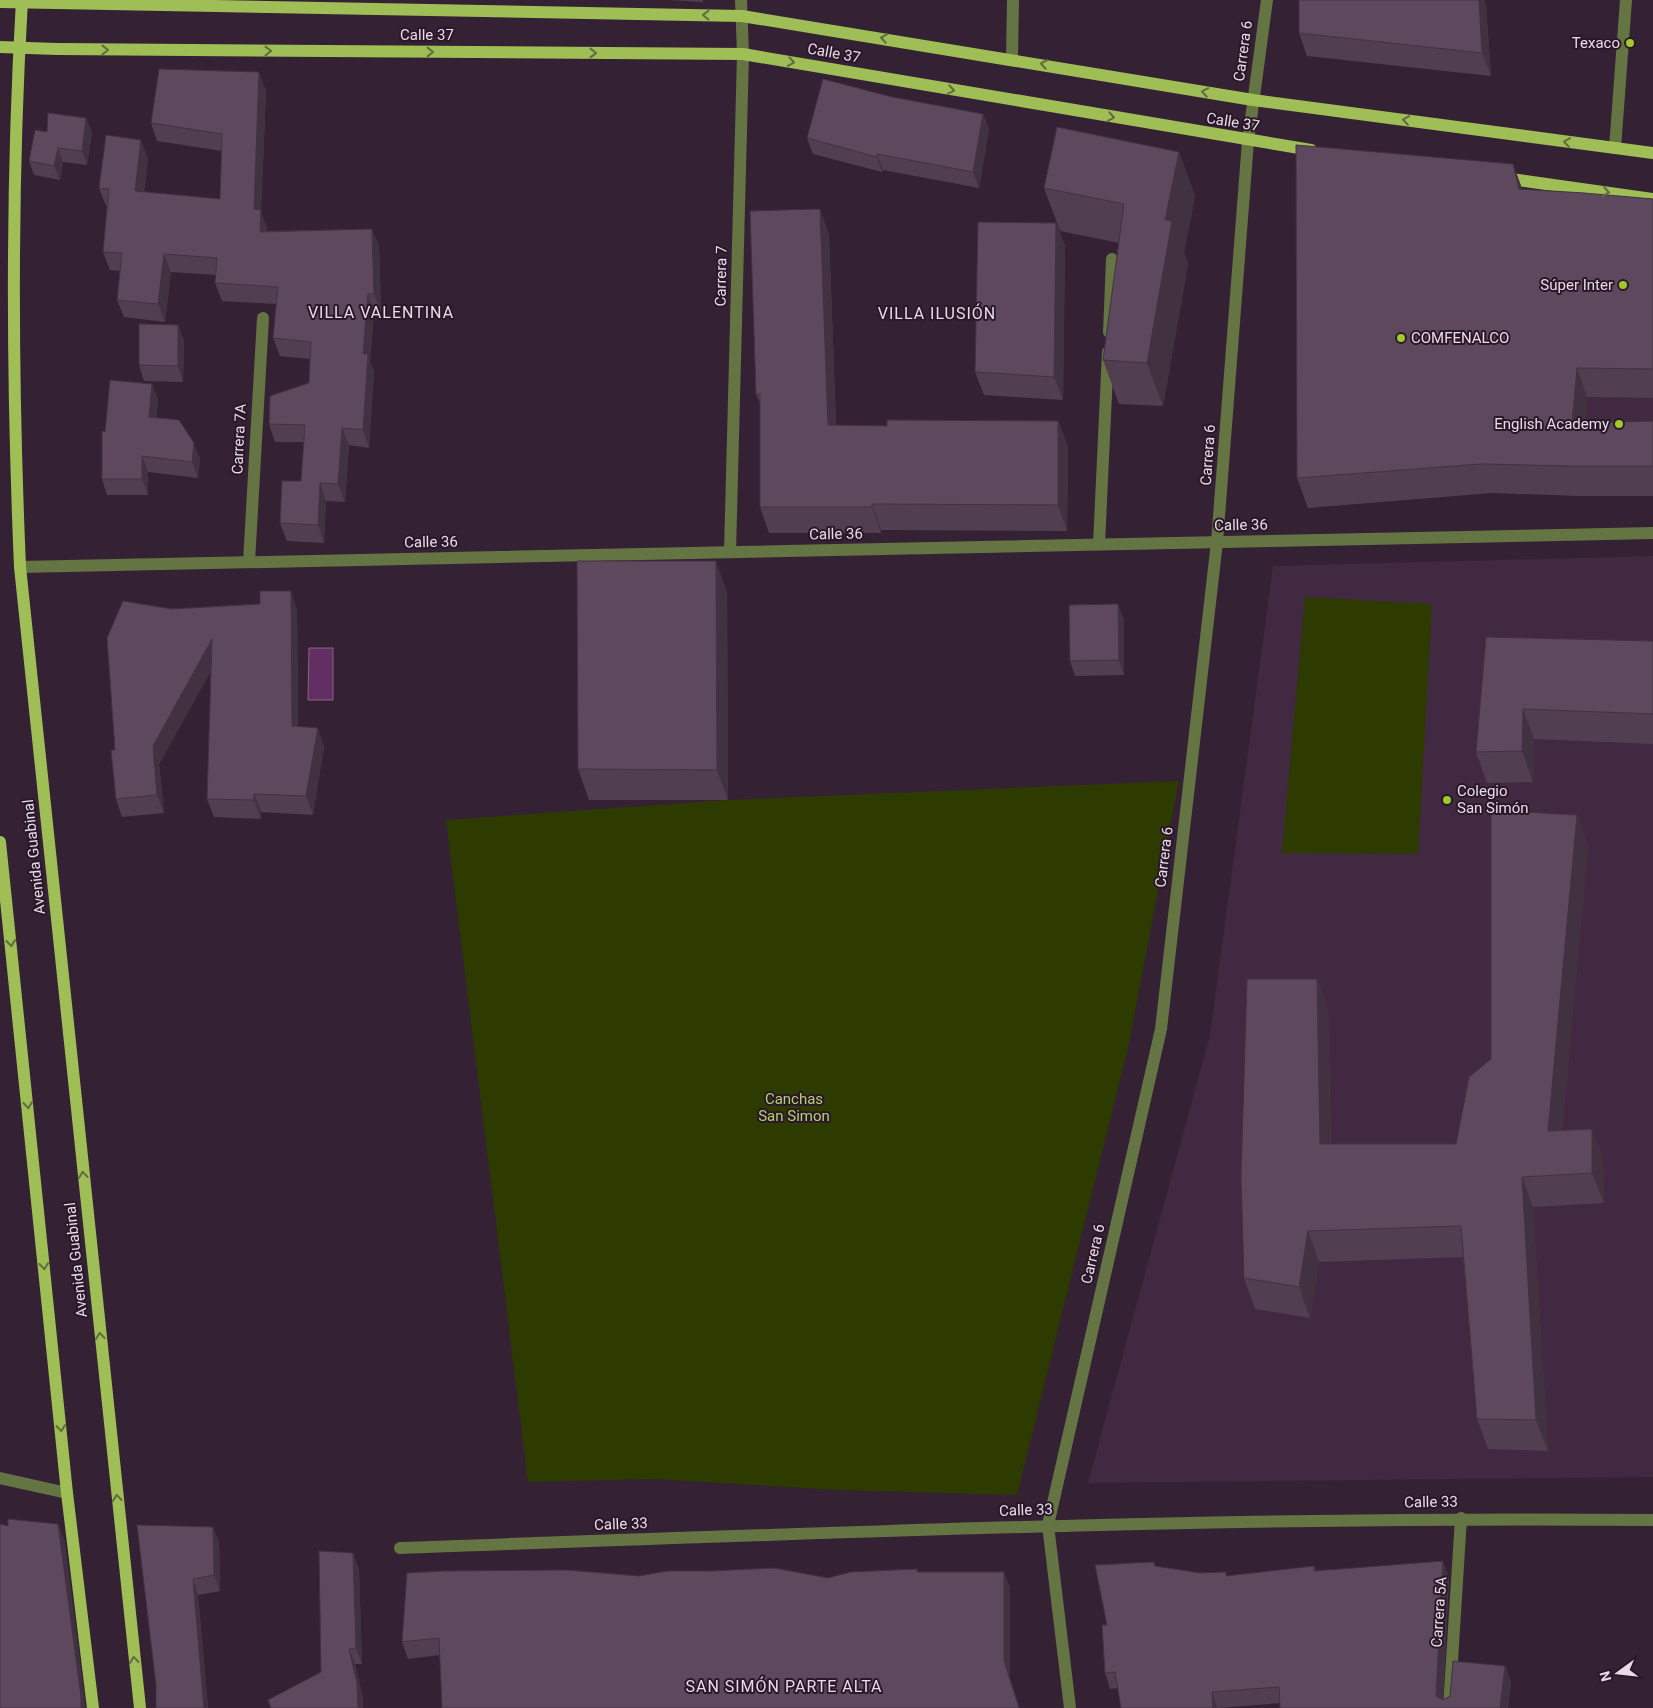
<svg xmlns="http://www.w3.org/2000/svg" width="1653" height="1708" font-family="Roboto,sans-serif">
<rect width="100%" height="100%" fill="#352134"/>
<g fill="#412941">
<path d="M1587,397L1653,398V451L1583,452Z"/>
<path d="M1653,556V1477L1088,1483L1210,1035L1273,566Z"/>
</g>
<g fill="#2d3b01">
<path d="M1305,597L1432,604L1418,854L1282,853Z"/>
<path d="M1179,781L1128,1048L1017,1495L837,1490L655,1479L528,1482L446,820L728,800Z"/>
</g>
<path fill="#612f61" stroke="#8a6389" d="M309,648H333V700H308Z"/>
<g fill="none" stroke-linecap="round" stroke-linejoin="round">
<g stroke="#647443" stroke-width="12">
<path d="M1012,59L1013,0"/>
<path d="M1615,148L1626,0"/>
<path d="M1109,332L1112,259"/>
<path d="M1099,544L1108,352"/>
<path d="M730,552L743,54L741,0"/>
<path d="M249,562L263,318"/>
<path d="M20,567L1653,533"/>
<path d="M0,1478L67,1493"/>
<path d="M400,1548C817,1533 1235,1516 1653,1520"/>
<path d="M1070,1708L1048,1525L1161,1029L1217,542L1248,141L1267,0"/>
<path d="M1449,1708L1461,1518"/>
</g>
<g stroke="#9fbe55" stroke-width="12">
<path d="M22,0C11,187 12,379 20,567L140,1708"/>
<path d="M56,3L742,16L1253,100L1653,153"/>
<path d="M57,49L743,54L1311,150"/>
<path d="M1504,178L1653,199"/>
<path d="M0,842L67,1493L93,1708"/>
</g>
<g stroke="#9fbe55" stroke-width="12">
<path d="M0,2L56,3"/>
<path d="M0,47L57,49"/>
</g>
</g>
<g fill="#513e50">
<path d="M668,0H703V2Z"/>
<path d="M1299,0H1484L1486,6L1491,76L1307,56L1299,33Z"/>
<path d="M266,90L261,212L267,228V231L372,229L379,247L381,312H374L370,361L374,372L369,448L349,445L345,502L326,501L324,543L287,541L280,523L301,481L304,442H275L269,424L309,383L310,359L280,356L273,338L276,304L222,301L215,283L216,275L171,272L165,322L124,317L117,300L120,271L110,270L103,252L107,206H106L99,188L148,158L144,192L220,199L222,151L157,141L151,123Z"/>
<path d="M892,97L983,114L989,129L979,188L883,170L882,172L813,154L807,138Z"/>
<path d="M47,132H92L87,165L63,162L60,180L34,175L29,161Z"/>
<path d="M1179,152L1195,196L1184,252L1188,264L1163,406L1119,404L1103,360L1119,243L1060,231L1044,188Z"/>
<path d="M1513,164L1522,189L1653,199V398L1587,397L1585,422L1653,421V496H1579L1492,493L1308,508L1297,478Z"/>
<path d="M820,209L829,235L836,425L887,426L1058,421L1068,447L1067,531L881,530V533H769L760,507V403L756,394Z"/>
<path d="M1056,223L1065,246L1063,400L984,395L975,372Z"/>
<path d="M178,325L184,341L183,382L144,381L139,365Z"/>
<path d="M152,384L158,400L156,418L200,459L198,478L148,472V495H107L102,479L105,432Z"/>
<path d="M727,592L728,800H589L578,769Z"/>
<path d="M260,604L297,609L298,727L324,746L313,815L261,812V819L214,817L207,799L211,670L159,764L164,813L122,817L116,799L115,750L172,609Z"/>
<path d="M1124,619V675L1075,676L1070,661Z"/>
<path d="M1486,637L1653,641V744L1534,739L1533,782L1487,783L1476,752Z"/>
<path d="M1577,815L1588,846L1562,1131L1592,1129L1603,1159L1604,1203L1533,1207L1548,1451L1488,1449L1477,1419L1463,1257L1319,1262L1310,1318L1255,1309L1244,1278L1317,979L1328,1009L1331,1144H1456L1491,1059Z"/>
<path d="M137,1525L213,1527L219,1543L220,1591L198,1595L208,1708H156V1685Z"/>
<path d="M353,1553L359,1569L362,1664H355L363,1698L321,1672Z"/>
<path d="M1155,1566L1200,1573L1228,1576L1314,1566L1316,1571L1449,1577L1443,1700L1505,1666L1511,1682L1508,1708L1280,1703L1218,1708H1121L1118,1688L1110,1689L1105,1673L1107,1625Z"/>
<path d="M917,1569L918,1572H1004L1010,1588V1678L440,1655L408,1659L402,1642L639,1576L828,1578Z"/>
</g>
<g fill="#423241">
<path d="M1479,0H1484L1486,6L1491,76L1482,53Z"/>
<path d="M259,72L266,90L261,212L267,228L266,249L260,232L254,209Z"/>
<path d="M983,114L989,129L979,188L973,172Z"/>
<path d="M86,118L92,132L87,165L82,151Z"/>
<path d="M141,140L148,158L141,209L135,191Z"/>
<path d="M58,148L63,162L60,180L54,166Z"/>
<path d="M1179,152L1195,196L1184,252L1188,264L1163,406L1147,363L1165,220Z"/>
<path d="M877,154L883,170L882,172L877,157Z"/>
<path d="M1513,164L1524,194L1519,189Z"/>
<path d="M820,209L829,235L837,451L828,425Z"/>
<path d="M1056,223L1065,246L1063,400L1054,377Z"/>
<path d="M372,229L379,247L381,312L374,294Z"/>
<path d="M164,254L171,272L165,322L158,304Z"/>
<path d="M368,294L374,312L370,361L374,372L369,448L363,430V354Z"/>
<path d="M178,325L184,341L183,382L178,366Z"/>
<path d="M1577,368L1587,397L1583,452L1572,423Z"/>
<path d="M152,384L158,400L154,433L149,417Z"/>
<path d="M1058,421L1068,447L1067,531L1058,505Z"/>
<path d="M342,428L349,445L345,502L338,484Z"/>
<path d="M194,443L200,459L198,478L192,462Z"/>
<path d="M142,456L148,472V495L142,479Z"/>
<path d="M320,483L326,501L324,543L318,525Z"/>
<path d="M872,504L881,530V533L872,507Z"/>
<path d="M716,561L727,592L728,800L717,770Z"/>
<path d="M291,591L297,609L298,744L292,726Z"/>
<path d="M1118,604L1124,619V675L1119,660Z"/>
<path d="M212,639L219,657L159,764L164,813L157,795L153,746Z"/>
<path d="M1523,709L1534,739L1533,782L1522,751Z"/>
<path d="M318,728L324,746L313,815L306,796Z"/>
<path d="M254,794L261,812V819L254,800Z"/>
<path d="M1577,815L1588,846L1559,1162L1548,1131Z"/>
<path d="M1317,979L1328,1009L1331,1175L1320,1144Z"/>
<path d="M1592,1129L1603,1159L1604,1203L1592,1173Z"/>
<path d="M1522,1177L1533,1207L1548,1451L1536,1420Z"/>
<path d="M1308,1231L1319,1262L1310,1318L1299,1287Z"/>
<path d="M58,1524L65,1542L86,1708H81Z"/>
<path d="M213,1527L219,1543L220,1591L214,1575Z"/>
<path d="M353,1553L359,1569L362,1664L356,1648Z"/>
<path d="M1443,1561L1449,1577L1442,1708L1436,1696Z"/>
<path d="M1004,1572L1010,1588V1678L1020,1708H1019L1004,1661Z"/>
<path d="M193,1579L198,1595L208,1708H204Z"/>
<path d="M349,1649L355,1664L363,1698V1708H358Z"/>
<path d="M1505,1666L1511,1682L1508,1708H1500Z"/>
<path d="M1212,1692L1217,1708H1213Z"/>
</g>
<g fill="#5e485d" stroke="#423241">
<path d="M1299,0H1479L1482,53L1299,33Z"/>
<path d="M159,69L259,72L254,209L261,210L260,232L372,229L374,294H368L363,354H368L363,430L342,428L338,484L320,483L318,525L280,523L282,481H301L305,425L269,424L270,396L309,383L311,342L273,338L278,287L215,283L217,258L164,254L158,304L117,300L122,253L103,252L109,189L99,188L106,135L141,140L135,191L220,199L222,134L151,123Z"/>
<path d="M823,79L892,97L983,114L973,172L877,154V157L807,138Z"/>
<path d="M48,113L86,118L82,151L58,148L54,166L29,161L35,130L47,132Z"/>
<path d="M1057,127L1179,152L1165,220L1172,221L1147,363L1103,360L1124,204L1044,188Z"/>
<path d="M1296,145L1513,164L1519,189L1584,193L1653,199V369L1577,368L1572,423L1653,421V466H1568L1481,464L1297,478Z"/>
<path d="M820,209L828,425L887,426V420L1058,421V505L872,504V507H760V394H756L750,211Z"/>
<path d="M978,222L1056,223L1054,377L975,372Z"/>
<path d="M139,324L178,325V366L139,365Z"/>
<path d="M110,380L152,384L149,417L179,420L194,443L192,462L142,456V479H102V431L105,432Z"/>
<path d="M577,561H716L717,770L578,769Z"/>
<path d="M260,591H291L292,726L318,728L306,796L254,794V800L207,799L212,639L153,746L157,795L116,799L111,750H115L107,638L123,601L172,609L260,604Z"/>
<path d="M1118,604L1119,660L1070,661L1069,605Z"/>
<path d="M1486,637L1653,641V714L1523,709L1522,751L1476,752Z"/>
<path d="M1491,810L1577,815L1548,1131L1592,1129V1173L1522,1177L1536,1420L1477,1419L1461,1226L1308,1231L1299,1287L1244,1278L1241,1177L1247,979H1317L1320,1144H1456L1469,1077L1491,1059Z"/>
<path d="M8,1519L58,1524L81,1696V1708H0V1524L8,1526Z"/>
<path d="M137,1525L213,1527L214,1575L193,1579L204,1708H156V1685Z"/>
<path d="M319,1551L353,1553L356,1648L349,1649L357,1683L358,1708H271L268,1700L321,1672Z"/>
<path d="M1443,1561L1436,1696L1443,1700L1450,1696L1453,1661L1505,1666L1500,1708H1280L1279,1687L1212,1692L1213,1708H1121L1115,1672L1105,1673L1102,1625H1107L1095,1565L1154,1562L1155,1566L1200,1573L1226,1572V1576L1314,1566V1571Z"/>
<path d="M774,1568L828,1578L851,1572L917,1569V1572H1004V1661L1019,1708H442L439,1638L402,1642L407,1573L444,1571L567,1570L639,1576L667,1571H711Z"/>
</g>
<defs><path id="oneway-chevron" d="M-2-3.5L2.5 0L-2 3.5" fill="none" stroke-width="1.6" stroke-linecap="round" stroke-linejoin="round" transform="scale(1.25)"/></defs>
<g stroke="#646b40">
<use href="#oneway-chevron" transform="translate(706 15) rotate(-179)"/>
<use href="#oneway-chevron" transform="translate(884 38) rotate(-171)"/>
<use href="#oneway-chevron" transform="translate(105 50)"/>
<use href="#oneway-chevron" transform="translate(268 51)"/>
<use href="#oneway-chevron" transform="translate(430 52)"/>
<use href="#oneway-chevron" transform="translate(593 53)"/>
<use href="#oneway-chevron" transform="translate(791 62) rotate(10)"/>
<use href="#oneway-chevron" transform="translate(1044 64) rotate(-170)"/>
<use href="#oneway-chevron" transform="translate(951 90) rotate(10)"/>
<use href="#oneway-chevron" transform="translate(1205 92) rotate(-170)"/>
<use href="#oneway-chevron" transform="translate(1111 117) rotate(10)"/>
<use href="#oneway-chevron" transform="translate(1406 120) rotate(-172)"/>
<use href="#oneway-chevron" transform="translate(1567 142) rotate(-172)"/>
<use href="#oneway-chevron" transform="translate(1606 192) rotate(8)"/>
<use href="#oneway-chevron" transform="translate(11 943) rotate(84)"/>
<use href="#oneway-chevron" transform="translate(28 1105) rotate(84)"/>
<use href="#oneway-chevron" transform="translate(83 1175) rotate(-96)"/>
<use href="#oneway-chevron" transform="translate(44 1266) rotate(84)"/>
<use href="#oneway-chevron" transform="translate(100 1336) rotate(-96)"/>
<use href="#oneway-chevron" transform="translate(61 1428) rotate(84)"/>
<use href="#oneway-chevron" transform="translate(117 1498) rotate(-96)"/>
<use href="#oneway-chevron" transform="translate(134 1660) rotate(-96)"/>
</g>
<g fill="#a1c929" stroke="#2a182a" stroke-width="2">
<circle cx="1630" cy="43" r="5"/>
<circle cx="1623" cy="285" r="5"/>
<circle cx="1401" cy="338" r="5"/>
<circle cx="1619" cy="424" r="5"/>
<circle cx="1447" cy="800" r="5"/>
</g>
<g text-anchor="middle" stroke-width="4" stroke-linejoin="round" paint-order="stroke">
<g font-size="15" fill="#e8dbe7" stroke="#2a182a">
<text x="427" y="40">Calle 37</text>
<text transform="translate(1243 51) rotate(-82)" y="5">Carrera 6</text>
<text transform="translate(834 53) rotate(10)" y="5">Calle 37</text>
<text transform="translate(1233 122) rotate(9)" y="5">Calle 37</text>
<text transform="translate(721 276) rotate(-89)" y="5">Carrera 7</text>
<text transform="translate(239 439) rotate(-87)" y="5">Carrera 7A</text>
<text transform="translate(1208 455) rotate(-86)" y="5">Carrera 6</text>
<text transform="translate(1241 525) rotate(-1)" y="5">Calle 36</text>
<text transform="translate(836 534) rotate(-1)" y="5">Calle 36</text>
<text transform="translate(431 542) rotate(-1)" y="5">Calle 36</text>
<text transform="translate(34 857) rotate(-96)" y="5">Avenida Guabinal</text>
<text transform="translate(1164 857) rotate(-83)" y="5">Carrera 6</text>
<text transform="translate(1093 1254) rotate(-77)" y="5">Carrera 6</text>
<text transform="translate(76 1260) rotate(-96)" y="5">Avenida Guabinal</text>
<text transform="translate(1431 1502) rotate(-1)" y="5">Calle 33</text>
<text transform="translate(1026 1510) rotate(-2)" y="5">Calle 33</text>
<text transform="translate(621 1524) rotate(-2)" y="5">Calle 33</text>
<text transform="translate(1439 1612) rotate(-86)" y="5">Carrera 5A</text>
</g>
<g font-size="15" fill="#e8dbe7" stroke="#2a182a" text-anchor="end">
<text x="1620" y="48">Texaco</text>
<text x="1613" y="290">Súper Inter</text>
<text x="1411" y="343" text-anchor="start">COMFENALCO</text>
<text x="1609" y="429">English Academy</text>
<text x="1457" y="796" text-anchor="start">Colegio<tspan x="1457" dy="17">San Simón</tspan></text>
</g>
<g font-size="15" fill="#b3d26d" stroke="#2a182a">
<text x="794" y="1104">Canchas<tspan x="794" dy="17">San Simon</tspan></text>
</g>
<g font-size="16" letter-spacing="1" fill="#e8dbe7" stroke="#2a182a">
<text x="381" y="318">VILLA VALENTINA</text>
<text x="937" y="319">VILLA ILUSIÓN</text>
<text x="784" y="1692">SAN SIMÓN PARTE ALTA</text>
</g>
</g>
<g transform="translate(1618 1673) rotate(255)" stroke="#2a182a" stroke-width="4" paint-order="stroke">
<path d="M0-4L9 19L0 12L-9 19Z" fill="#e8dbe7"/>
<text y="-8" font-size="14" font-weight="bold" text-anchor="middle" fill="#e8dbe7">N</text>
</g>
</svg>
